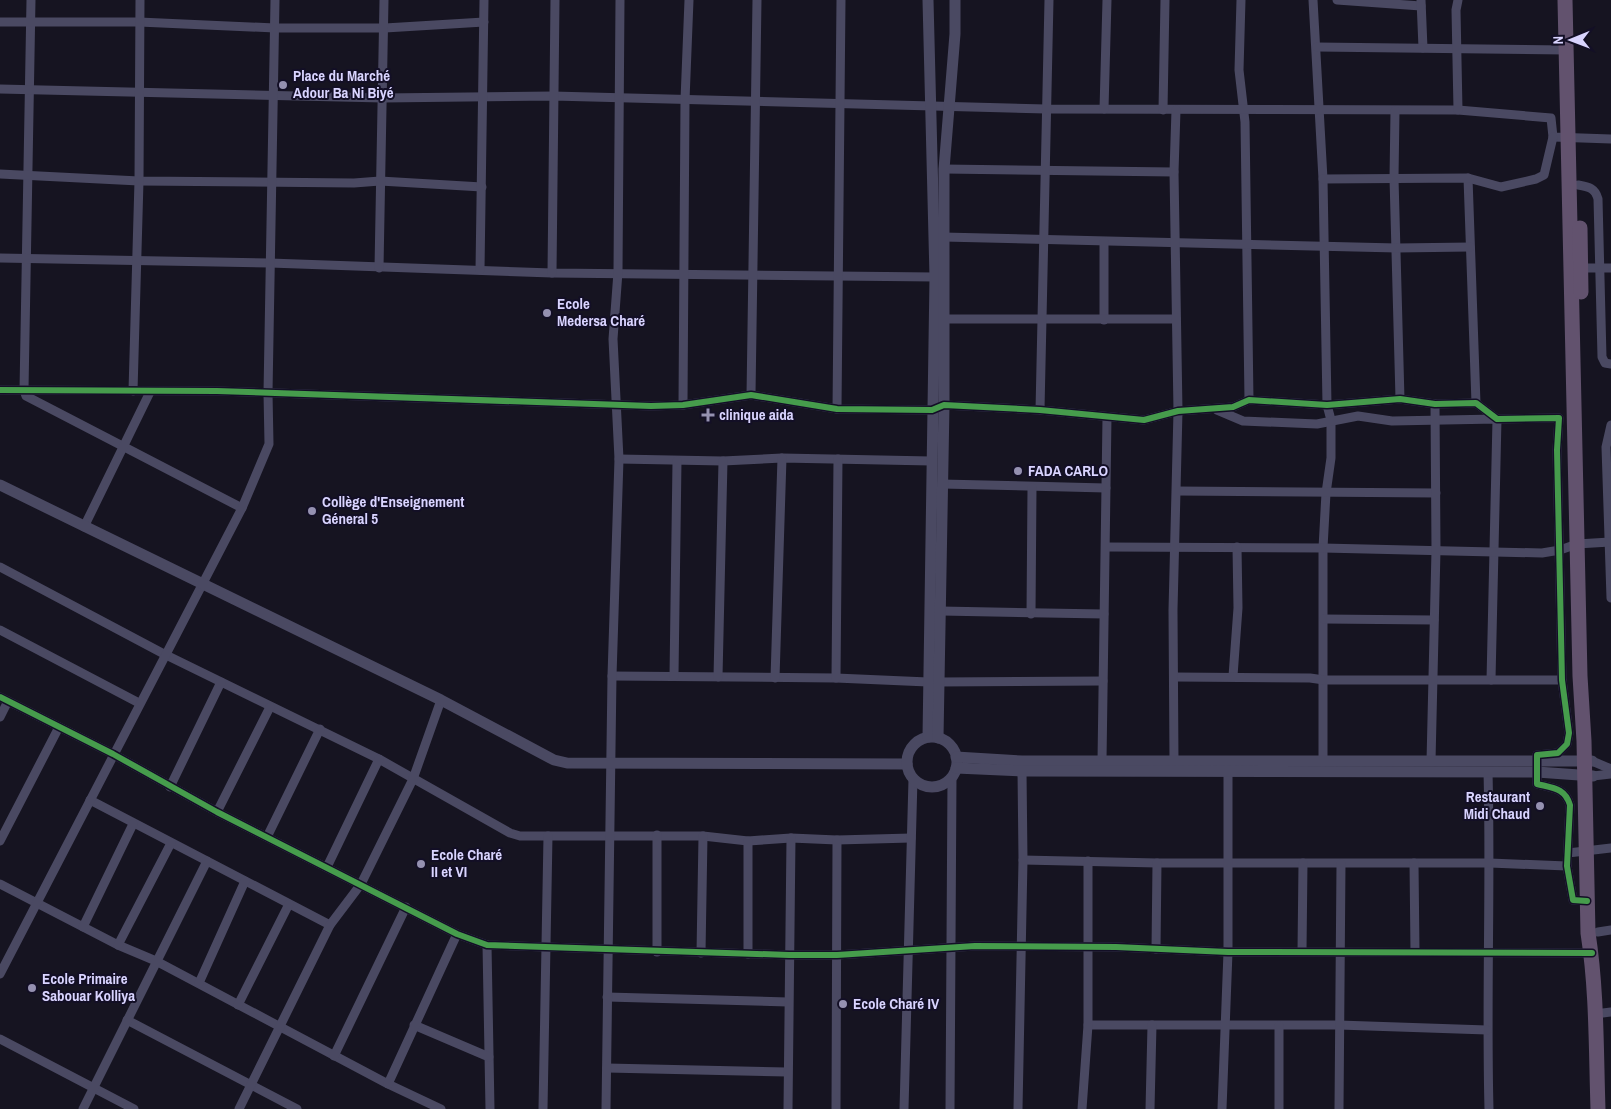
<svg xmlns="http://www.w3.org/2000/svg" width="1611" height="1109" font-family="'Archivo Narrow',sans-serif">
<rect width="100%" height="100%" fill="#161421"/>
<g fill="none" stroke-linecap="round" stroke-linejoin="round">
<g stroke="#4a4962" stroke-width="9">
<path d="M31,0L24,390L26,396L242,508"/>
<path d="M1241,0L1239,70L1245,122L1249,400"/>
<path d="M1313,0L1323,179L1327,405L1331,420V458L1326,493L1323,548V762"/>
<path d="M1337,0L1421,6"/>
<path d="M1421,0L1423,48"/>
<path d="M0,22H139L275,28H385L484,22"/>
<path d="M1317,47L1566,50"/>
<path d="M0,89L383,98L553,96L1046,109L1458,110L1551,118L1553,137L1611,139"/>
<path d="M1104,109L1107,0"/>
<path d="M1163,110L1165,0"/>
<path d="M1458,110L1456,10L1458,0"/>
<path d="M1395,111L1394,178L1400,399"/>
<path d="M944,169L1174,172"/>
<path d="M0,174L139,181L354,183L380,181L482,187"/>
<path d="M1468,178L1476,403"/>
<path d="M1323,179L1468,178L1501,187L1536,179L1544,175L1553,137"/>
<path d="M1578,185C1589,187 1595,188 1598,199L1602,357L1605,363L1611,364"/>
<path d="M943,237L1397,248L1470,247"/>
<path d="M1104,242V320"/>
<path d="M0,258L270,263L552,273L935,277"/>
<path d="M379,268L384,0"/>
<path d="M1582,268H1611"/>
<path d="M480,270L484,0"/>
<path d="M552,273L555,0"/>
<path d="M943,319H1176"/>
<path d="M0,390L217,391L651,406L683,405L751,395L837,409L932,410L944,405L1040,410L1144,420L1178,411L1233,407L1249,400L1327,405L1400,399L1435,404L1476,403L1497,419L1559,418L1557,450L1562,680L1569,733L1567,744L1558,753L1537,755V784C1553,788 1565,788 1570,805L1567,866L1573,900L1587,901"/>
<path d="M133,391L139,181L140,0"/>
<path d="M751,395L757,0"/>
<path d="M683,405L685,100L689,0"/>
<path d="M837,409L841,0"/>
<path d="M1040,410L1049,0"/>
<path d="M1217,410L1243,421L1317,424L1358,416L1392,421L1497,419L1491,680"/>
<path d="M1611,425L1606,447L1611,598"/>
<path d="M619,459L723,461L782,458L931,461"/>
<path d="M942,484L1106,488"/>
<path d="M1177,491L1436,493"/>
<path d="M84,527L150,392"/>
<path d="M1106,547L1323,548L1542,553L1560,550L1577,544L1610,542"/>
<path d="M0,567L164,654L379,759L510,833L520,836H703L748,841L791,838L837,840L911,838"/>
<path d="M941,611L1104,614"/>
<path d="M1031,614L1032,488"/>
<path d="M1324,619L1434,620"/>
<path d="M0,630L139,703"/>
<path d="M612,676L836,678L928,682"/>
<path d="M674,676L677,461"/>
<path d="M1233,676L1238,608L1237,547"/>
<path d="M718,677L723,461"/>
<path d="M1174,677L1310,678L1324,680H1562"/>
<path d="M775,678L782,458"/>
<path d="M836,678L838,459"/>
<path d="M939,682L1103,681"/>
<path d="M0,697L113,754L217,812L457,934L487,945L789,955H837L975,946L1116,947L1228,952L1592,953"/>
<path d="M0,717L8,701"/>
<path d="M1102,761L1107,417"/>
<path d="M1431,761L1436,550L1435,404"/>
<path d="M1592,761L1611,769"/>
<path d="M1174,762L1173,610L1178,411L1174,172L1176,110"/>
<path d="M1488,772C1491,884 1486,997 1489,1109"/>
<path d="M1593,776L1611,774"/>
<path d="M170,787L221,682"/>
<path d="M90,800L330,925"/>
<path d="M217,812L270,707"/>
<path d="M267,837L320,729"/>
<path d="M0,841L59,727"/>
<path d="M1568,853L1611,848"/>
<path d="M1023,860L1157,863H1490L1567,866"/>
<path d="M1414,863L1415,952"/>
<path d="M327,867L379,759"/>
<path d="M0,884L118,945L156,961L388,1084L441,1109"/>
<path d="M83,927L133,824"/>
<path d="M1598,932L1611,930"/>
<path d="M118,945L171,843"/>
<path d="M487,945L490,1109"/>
<path d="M1156,949L1157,863"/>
<path d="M1302,951L1303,863"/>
<path d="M657,952V835"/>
<path d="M701,953L703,836"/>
<path d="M748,954V841"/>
<path d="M0,974L242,508L269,444L268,393L275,0"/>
<path d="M199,983L245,881"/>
<path d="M607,997L788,1002"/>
<path d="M238,1005L289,904"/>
<path d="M1595,1014L1611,1012"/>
<path d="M127,1020L297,1109"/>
<path d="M414,1025L489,1057"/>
<path d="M1088,1025H1339L1487,1030"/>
<path d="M1279,1026V1109"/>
<path d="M0,1039L134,1109"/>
<path d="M334,1056L406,907"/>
<path d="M607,1068L787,1072"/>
<path d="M388,1084L457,934"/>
<path d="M83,1109L207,861"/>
<path d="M239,1109L330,925L361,884L413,779L441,700"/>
<path d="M543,1109L548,836"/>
<path d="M606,1109L612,676L619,459L613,339L618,272L620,0"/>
<path d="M788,1109L791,838"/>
<path d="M836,1109L837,840"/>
<path d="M904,1109L913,779"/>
<path d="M950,1109L952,777"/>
<path d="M1018,1109L1023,860L1022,771"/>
<path d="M1082,1109L1088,1025V861"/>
<path d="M1150,1109L1152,1025"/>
<path d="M1222,1109L1228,952V772"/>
<path d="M1339,1109L1341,864"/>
</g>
<g stroke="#4a4962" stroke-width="11">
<path d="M0,485L441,700L554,760L567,763L907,764"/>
<circle cx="932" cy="762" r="25"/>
<path d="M928,737L935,277L928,0"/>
<path d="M938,738L944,405V169L955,34V0"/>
<path d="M956,757L1022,761H1592"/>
<path d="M956,768L1022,771L1537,772L1593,776"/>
</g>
<g stroke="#62526e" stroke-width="15">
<path d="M1565,0L1580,676L1584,741L1588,933C1597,991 1596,1050 1598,1109"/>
<path d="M1580,228L1581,292"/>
</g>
<g stroke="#130f26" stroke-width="9">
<g id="cycleway">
<path d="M0,390L217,391L651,406L683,405L751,395L837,409L932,410L944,405L1040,410L1144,420L1178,411L1233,407L1249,400L1327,405L1400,399L1435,404L1476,403L1497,419L1559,418L1557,450L1562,680L1569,733L1567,744L1558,753L1537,755V784C1553,788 1565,788 1570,805L1567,866L1573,900L1587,901"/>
<path d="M0,697L113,754L217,812L457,934L487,945L789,955H837L975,946L1116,947L1228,952L1592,953"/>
</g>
</g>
<use href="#cycleway" stroke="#469c4c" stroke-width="6"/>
</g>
<g fill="#9591b1" stroke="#130f26" stroke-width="2">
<circle cx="283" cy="85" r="5"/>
<circle cx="547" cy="313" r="5"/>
<path d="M705.5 407.5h5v5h5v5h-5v5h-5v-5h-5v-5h5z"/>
<circle cx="1018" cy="471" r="5"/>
<circle cx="312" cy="511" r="5"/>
<circle cx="1540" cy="806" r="5"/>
<circle cx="421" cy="864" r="5"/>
<circle cx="32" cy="988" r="5"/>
<circle cx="843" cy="1004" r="5"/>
</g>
<g text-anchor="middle" stroke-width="4" stroke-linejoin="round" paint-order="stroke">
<g font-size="15" font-weight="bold" fill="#d9d4ff" stroke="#130f26" text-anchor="start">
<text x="293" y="81">Place du Marché<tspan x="293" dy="17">Adour Ba Ni Biyé</tspan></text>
<text x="557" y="309">Ecole<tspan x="557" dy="17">Medersa Charé</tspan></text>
<text x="719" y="420">clinique aida</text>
<text x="1028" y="476">FADA CARLO</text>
<text x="322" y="507">Collège d'Enseignement<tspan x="322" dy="17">Géneral 5</tspan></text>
<text x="1530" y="802" text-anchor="end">Restaurant<tspan x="1530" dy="17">Midi Chaud</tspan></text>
<text x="431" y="860">Ecole Charé<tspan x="431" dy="17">II et VI</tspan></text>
<text x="42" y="984">Ecole Primaire<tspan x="42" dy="17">Sabouar Kolliya</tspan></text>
<text x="853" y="1009">Ecole Charé IV</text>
</g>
</g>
<g transform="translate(1571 40) rotate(269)" stroke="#130f26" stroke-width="4" paint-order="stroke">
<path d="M0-4L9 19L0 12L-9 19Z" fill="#d9d4ff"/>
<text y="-8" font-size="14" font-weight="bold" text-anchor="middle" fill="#d9d4ff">N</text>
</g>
</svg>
